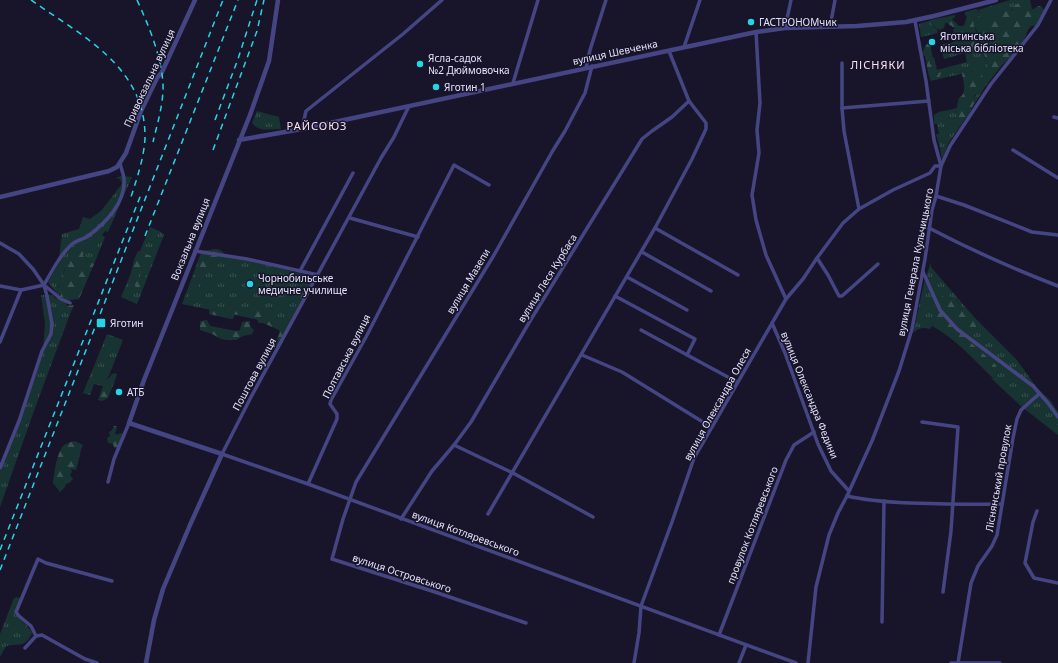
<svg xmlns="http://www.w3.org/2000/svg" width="1058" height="663" font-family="'Noto Sans',sans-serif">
<defs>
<pattern id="grass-tufts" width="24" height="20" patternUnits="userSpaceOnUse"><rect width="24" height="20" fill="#183432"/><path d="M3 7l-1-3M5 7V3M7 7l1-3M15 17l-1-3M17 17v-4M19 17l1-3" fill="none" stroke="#395151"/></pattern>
<pattern id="forest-firs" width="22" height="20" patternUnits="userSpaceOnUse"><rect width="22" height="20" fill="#183432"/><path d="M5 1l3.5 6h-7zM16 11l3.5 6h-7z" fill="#395151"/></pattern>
</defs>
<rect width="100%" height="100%" fill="#18152a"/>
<g fill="url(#grass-tufts)">
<path d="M1010,0H1030L1032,9L1031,10C1019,6 1005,11 994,14L991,21L978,33L973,24V20L981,13L978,10Z"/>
<path d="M929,21L930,25L937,29L938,33L921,37L919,24Z"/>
<path d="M953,29H956L957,45L978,50L983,53L987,65L998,67L1002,65L985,87L972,108L976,100L974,98L977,94L982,84L974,71L939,79L940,76L938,72L932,70L930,61L933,59L934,57L937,70L967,62L965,53L944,59L940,45L954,42L952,33L954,32Z"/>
<path d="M958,108L956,112L962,120L965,119L948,144L942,161L940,148L936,134H939L937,124H934V115L939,112Z"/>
<path d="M257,111L279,117L281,129C270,129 259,132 252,123Z"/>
<path d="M121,176L132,177L108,232L105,231L102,235L105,237L94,264L83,256L86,246L89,243L86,240L71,251L67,266L64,270L61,281L58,287L62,292L59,296L48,282L60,261L59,258L62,234L79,229L83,217L90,219L101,211L122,184L120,179L116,178Z"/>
<path d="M150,227L161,232L164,235L137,304L121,297Z"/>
<path d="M201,253L247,260L315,277L288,326L182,304Z"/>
<path d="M931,262V267L974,317L1016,359L1038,389L1050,400L1058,412V435L1022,407L992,379L998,372L996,365L969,342L977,328L976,324L961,310L957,299L942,310L930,329C925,327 916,328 913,334L924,283Z"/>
<path d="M41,295H53L65,311L70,314L35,408L0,507V471L7,454L43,351L45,323Z"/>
<path d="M107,334L123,340L108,378L104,380L103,386L94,384L90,395L83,393Z"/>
<path d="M17,597L20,598L15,612C19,621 28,624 32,633C25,648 20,643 6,646L0,657V634L14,598Z"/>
</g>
<g fill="url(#forest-firs)">
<path d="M1019,3L1023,4L1025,8L1031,10L1039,6L1042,7L1044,10L1036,26H1031C1027,30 1027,32 1025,37C1020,47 1001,72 989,70C986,65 986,59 984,54C979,45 964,51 957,45L956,29L947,23H945L944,28L940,30L930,25L929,23L930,20L955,15V17L952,19L959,26H964L967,16L965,15V12L976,9L981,13L980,16C969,18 974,26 977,33L981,24C987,22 992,21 994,14L992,12L993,9L1005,7L1009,10H1013L1015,5Z"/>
<path d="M929,43H930L933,59L930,61V64L932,65L931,68L941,73L939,79L931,81L929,76L925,56L923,55V51L926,44Z"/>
<path d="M974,71C980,72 984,76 984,82L981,86L982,90L979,94L975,95L974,98L976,100C971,108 969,120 959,121C955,114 957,105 959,98C968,93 963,82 962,73Z"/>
<path d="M83,240L89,241V243L86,246L83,256L94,264L79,299L71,300L66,303L67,306L74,305L70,314L61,311L56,298L61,295V292L58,291C59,277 71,263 70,248Z"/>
<path d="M216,249L220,250L225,254L223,262L214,266L210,264L205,273L203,274L198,288L192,289L190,287L191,283L199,261L202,258V251Z"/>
<path d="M138,251L154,257L151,266L149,269C144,269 138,273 138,278L142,279L147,275L141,292L139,293L137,292L133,278L130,277L134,260Z"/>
<path d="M307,276L315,278L276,349L274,346L280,332L279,330L263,323H259L256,318L234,314L233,319H231L209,314L210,307C230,305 240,315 258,304L267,306L265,315L276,321L286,323L308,284Z"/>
<path d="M943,295L951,297L957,300L961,310L976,323L977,328L970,342L996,365L998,372L993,378C975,361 954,337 932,326L941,310L940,302Z"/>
<path d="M207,320L210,326L236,331L240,330L242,322L250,321V326L254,330L252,334L243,336L236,340H227L221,339L212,334L200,330V322L201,321Z"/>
<path d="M116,373L117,375L108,398L102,401L98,400L103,386L98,384L99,378L104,380L109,378L112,374Z"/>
<path d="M114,426H116L117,428L115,433L117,435L120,433L123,434L117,449L114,447L113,444L108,443L107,438L110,436L109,432L112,430Z"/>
<path d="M75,441L83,445C79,453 79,462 76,470L71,469L72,472L70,475L73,479L69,483L66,484L65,487L60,492L53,483C54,473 57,453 63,446C66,443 71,442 75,441Z"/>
</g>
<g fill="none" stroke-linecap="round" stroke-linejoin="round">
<g stroke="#464584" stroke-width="3.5">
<path d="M830,27L835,0"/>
<path d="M785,28L791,0"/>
<path d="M756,32L760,103L757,130L759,153L752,195L756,220L766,255L786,299"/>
<path d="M684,47L700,0"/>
<path d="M842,63V108L844,131L859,209"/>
<path d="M586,68L590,50L606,0"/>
<path d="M513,83L538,0"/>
<path d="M409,106L394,137L381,158L251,397L222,454L308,484L796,663"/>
<path d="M842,108L929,101"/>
<path d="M1054,117L1058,118"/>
<path d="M302,129L306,111L403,34L442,0"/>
<path d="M1013,150L1058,178"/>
<path d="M936,196L964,205L1032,232L1058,235"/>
<path d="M350,218L418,237"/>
<path d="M655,228L738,275"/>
<path d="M929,228C971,250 1014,269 1058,286"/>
<path d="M0,243L19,254L33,269L44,285L61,299L70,303"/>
<path d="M195,251L247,259L318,275"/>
<path d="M642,252L711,291"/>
<path d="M817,258L828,275L839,296H842L878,264"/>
<path d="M300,271L353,173"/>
<path d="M923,272L940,310L957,329L1033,386L1048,403L1058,417"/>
<path d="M627,277L687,310"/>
<path d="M0,286L21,290L44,285"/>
<path d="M615,296L695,339L687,355"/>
<path d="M772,323L785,353L818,444L831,471L849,491"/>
<path d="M641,330L737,382"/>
<path d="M0,342L21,290"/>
<path d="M582,355L622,372L711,427"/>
<path d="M922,422L958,427L951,531L943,592"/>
<path d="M454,445L513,473L593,517"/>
<path d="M0,468L19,421L42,351L51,334L52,324L47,296L44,285C52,271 60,255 72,244C77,240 84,239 88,236C106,223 126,202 124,178C123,173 121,168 120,163"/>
<path d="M108,482L114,459L129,423"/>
<path d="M308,484L337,419V414L330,404L331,400L366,337L454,165L489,185"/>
<path d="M847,496C868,501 888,502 909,503C940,504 970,505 1002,504"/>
<path d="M1037,511L1033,522L1025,563L1034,578L1058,583"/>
<path d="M488,514L655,228L692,159L706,129V123L689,101"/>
<path d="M401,519L432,471L454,445L471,422L530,321L642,139L652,131L672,117L689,101L669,51"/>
<path d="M882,622L884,501"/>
<path d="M526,623L435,592L332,559L343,519L356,482L494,255L552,152L565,131L585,93L592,66"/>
<path d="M719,635L786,460L794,445L814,432"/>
<path d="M36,636L31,626L19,616L16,612L38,559L46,563L112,581"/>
<path d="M25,648L36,636L42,635L85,659L97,663"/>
<path d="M634,663L639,633L641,606L672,522L694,458L786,299L803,279L817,258L843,223L859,209L893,190L930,173L935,166H941L934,140L926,81L915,21"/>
<path d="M739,663L746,645"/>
<path d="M808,663L816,587L829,535L838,513L847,496L872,441L899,371L912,329L925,259L932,210L936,196L941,166L950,146L991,84L1038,25L1051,0"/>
<path d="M951,663H1000"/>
<path d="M958,663L971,583L978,566L992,546L997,535L1013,438L1017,419L1021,410L1039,394"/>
</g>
<g stroke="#464584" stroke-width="4.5">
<path d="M239,140L302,129L756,32L785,28L857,26L906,22L934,16L996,0"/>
<path d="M0,197L109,171L117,167L126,153L141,111L157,78L162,72L195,0"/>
<path d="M146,663L154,620L163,589L190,525L222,454L129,423L144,380L250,115L269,61L278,0"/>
</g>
<g stroke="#24d6e5" stroke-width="1.5" stroke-dasharray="6 5" stroke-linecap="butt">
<path d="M31,0C82,36 146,67 145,138C144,159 136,181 130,200"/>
<path d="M137,0C149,26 164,62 163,91C162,109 157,125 153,142"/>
<path d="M215,120L238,59L257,0"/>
<path d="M213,150L257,31L264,0"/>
<path d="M145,236L238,0"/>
<path d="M0,550L142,192"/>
<path d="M0,570L223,0"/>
</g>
</g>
<g fill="#24d6e5" stroke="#18152a" stroke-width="1.5">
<circle cx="751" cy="22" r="4"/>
<circle cx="932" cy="42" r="4"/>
<circle cx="420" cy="64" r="4"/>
<circle cx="436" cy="87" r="4"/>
<circle cx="250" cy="284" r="4"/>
<rect x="96" y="318" width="10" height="10" rx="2"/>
<circle cx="119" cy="392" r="4"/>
</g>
<g text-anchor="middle" stroke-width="3" stroke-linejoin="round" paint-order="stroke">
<g font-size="10" fill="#e4e1fc" stroke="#18152a" text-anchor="start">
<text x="759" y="26">ГАСТРОНОМчик</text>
<text x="940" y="40">Яготинська<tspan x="940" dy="12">міська бібліотека</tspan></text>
<text x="428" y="62">Ясла-садок<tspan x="428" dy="12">№2 Дюймовочка</tspan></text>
<text x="444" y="91">Яготин 1</text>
<text x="258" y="282">Чорнобильське<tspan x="258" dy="12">медичне училище</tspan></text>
<text x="110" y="327">Яготин</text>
<text x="127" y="396">АТБ</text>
</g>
<g font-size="10" fill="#e4e1fc" stroke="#18152a">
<text transform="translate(615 52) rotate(-12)" y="4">вулиця Шевченка</text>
<text transform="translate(149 78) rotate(-65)" y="4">Привокзальна вулиця</text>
<text transform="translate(190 239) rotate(-68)" y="4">Вокзальна вулиця</text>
<text transform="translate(915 262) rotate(-79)" y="4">вулиця Генерала Кульчицького</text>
<text transform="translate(547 278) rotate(-58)" y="4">вулиця Леся Курбаса</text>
<text transform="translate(468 281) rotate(-59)" y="4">вулиця Мазепи</text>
<text transform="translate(346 356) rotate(-63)" y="4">Полтавська вулиця</text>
<text transform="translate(254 374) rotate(-62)" y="4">Поштова вулиця</text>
<text transform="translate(810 395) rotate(68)" y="4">вулиця Олександра Федини</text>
<text transform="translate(717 404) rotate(-61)" y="4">вулиця Олександра Олеся</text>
<text transform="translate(998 478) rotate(-80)" y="4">Ліснянський провулок</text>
<text transform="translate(752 525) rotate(-69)" y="4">провулок Котляревського</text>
<text transform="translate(466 533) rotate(20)" y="4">вулиця Котляревського</text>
<text transform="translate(402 573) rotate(18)" y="4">вулиця Островського</text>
</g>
<g font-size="11" letter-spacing="1" fill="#fce3f3" stroke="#18152a">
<text x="878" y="69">ЛІСНЯКИ</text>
<text x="317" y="130">РАЙСОЮЗ</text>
</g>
</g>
</svg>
